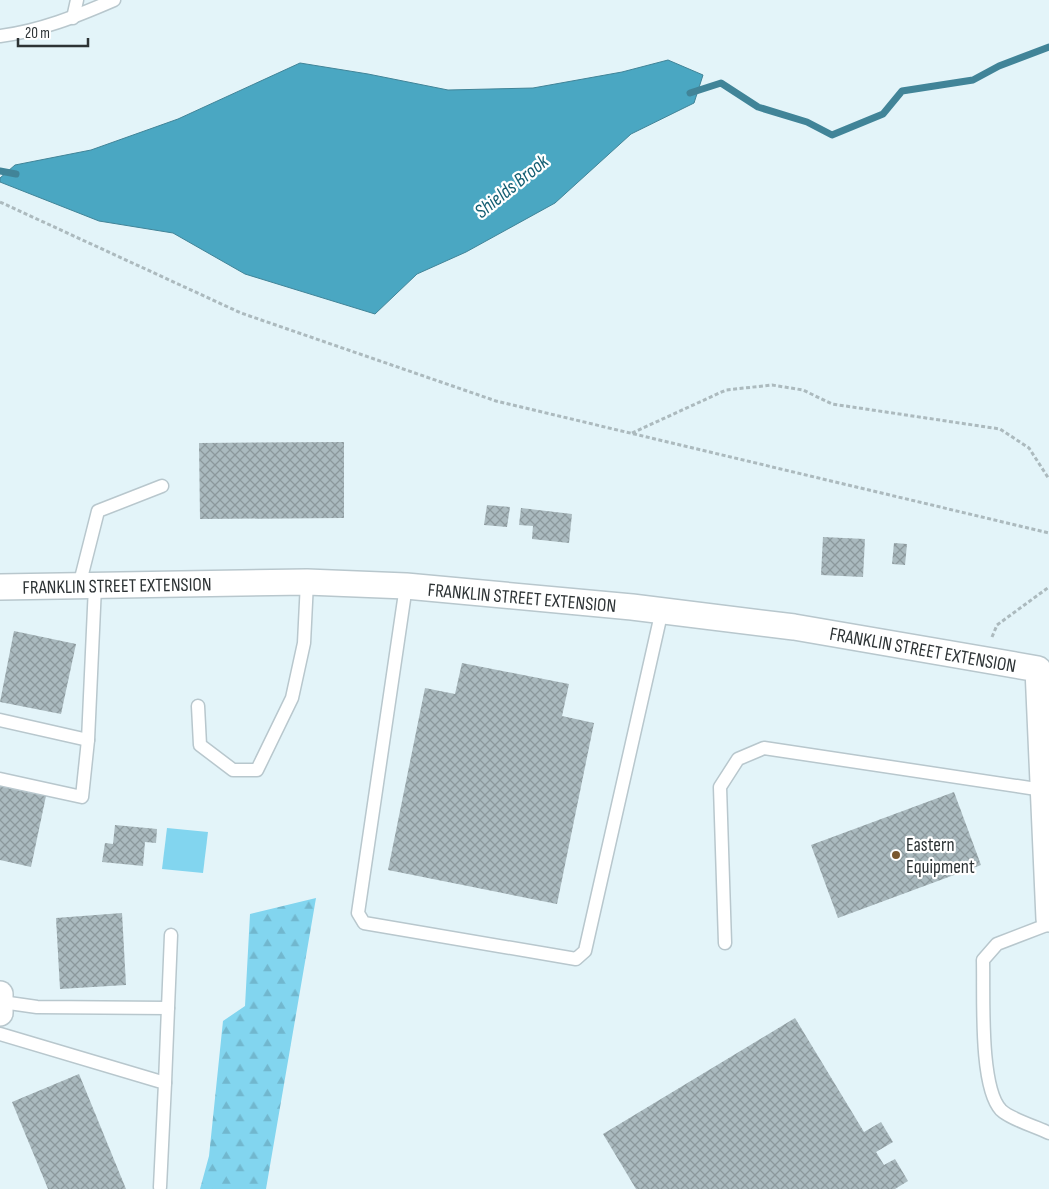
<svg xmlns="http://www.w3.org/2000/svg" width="1049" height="1189" font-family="'Sofia Sans Condensed',sans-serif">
<defs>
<pattern id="forest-firs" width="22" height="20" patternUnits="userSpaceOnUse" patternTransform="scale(1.25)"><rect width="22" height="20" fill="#82d5ef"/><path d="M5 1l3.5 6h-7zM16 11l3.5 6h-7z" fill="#71b7ce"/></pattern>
<pattern id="building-cross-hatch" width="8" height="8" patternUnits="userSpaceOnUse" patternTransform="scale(1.25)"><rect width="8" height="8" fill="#aababf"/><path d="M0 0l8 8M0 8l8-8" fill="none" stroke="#8b989c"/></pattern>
</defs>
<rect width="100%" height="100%" fill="#e3f4f9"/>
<path fill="#82d5ef" d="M167,828L208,832L203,873L162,869Z"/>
<path fill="url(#forest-firs)" d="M316,898L266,1189H200L209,1156L223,1021L245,1006L250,914Z"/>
<path fill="#4aa7c2" stroke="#418498" d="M668,60L703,75L694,103L631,134L555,203L466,252L417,274L375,314L245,274L173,233L99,221L0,182V178L15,165L91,150L178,119L300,63L368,74L448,90L533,88L622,72Z"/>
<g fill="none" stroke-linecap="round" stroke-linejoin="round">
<g stroke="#418498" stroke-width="7">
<path d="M690,93L721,83L758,107L807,122L832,135L883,114L902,91L973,80L999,66L1049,47"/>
<path d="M0,171L16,174"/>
</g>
</g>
<g fill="url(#building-cross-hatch)">
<path d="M344,442V518L200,519L199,443Z"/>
<path d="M487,505L510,507L507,527L484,525Z"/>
<path d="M521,508L572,514L569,543L532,539L533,526L519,525Z"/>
<path d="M823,537L865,539L863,577L821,575Z"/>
<path d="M894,543L907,544L905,565L892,564Z"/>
<path d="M14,631L76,644L61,714L0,702Z"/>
<path d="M462,663L569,684L562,716L594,723L557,904L388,870L425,688L455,694Z"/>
<path d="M0,786L46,796L31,867L0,860Z"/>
<path d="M954,792L981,865L838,918L811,845Z"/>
<path d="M115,825L157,829L156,843L145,842L143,866L102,862L105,843L113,844Z"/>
<path d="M122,913L126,985L60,989L56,918Z"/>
<path d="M795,1018L864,1132L881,1122L893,1142L876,1152L884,1165L895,1159L908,1181L895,1189H636L603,1134Z"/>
<path d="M79,1074L126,1189H48L12,1102Z"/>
</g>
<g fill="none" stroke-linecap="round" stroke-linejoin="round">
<g stroke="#b8c7cd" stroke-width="15">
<g id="lane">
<path d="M73,18L77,0"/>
<path d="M0,36C40,31 77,16 114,0"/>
<path d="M79,586L98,511L162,486"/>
<path d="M406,586L358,913L364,923L576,959L585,951L662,610"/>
<path d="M198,706L200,745L233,770H257L292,698L304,643L307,582"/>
<path d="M0,720L88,740"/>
<path d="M0,779L82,797L88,740L95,586"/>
<path d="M1049,924L997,944L983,960C984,994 979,1087 1001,1110C1010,1119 1037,1127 1049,1133"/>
<path d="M725,943L720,787L738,759L764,748L1043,790"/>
<path d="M2,1002L37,1007L168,1008L171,935"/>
<path d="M0,1034L165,1083L160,1187"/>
<path d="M165,1083L168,1008"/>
</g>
</g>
<g stroke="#b8c7cd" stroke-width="28">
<g id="street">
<path d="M0,587L307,582L406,586L632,607L794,627L1038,669L1049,919"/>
<path d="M0,994V1013"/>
</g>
</g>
<g stroke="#acbabe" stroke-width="3" stroke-dasharray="4 2.5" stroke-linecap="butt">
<path d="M0,202L241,313L496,401L1049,533"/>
<path d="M632,433L726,390L772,385L803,390L832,404L1000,429L1029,448L1049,479"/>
<path d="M992,637L997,625L1049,587"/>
</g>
<use href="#lane" stroke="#fff" stroke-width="12"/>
<use href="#street" stroke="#fff" stroke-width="25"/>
</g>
<circle fill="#7a582f" stroke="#fff" stroke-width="2" cx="896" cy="855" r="5"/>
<g text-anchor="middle" stroke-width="4.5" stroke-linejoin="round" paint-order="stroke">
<g font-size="19" fill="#2d3335" stroke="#fff">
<text transform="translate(117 585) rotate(-1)" y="7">FRANKLIN STREET EXTENSION</text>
<text transform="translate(522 597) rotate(5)" y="7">FRANKLIN STREET EXTENSION</text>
<text transform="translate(923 649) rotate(10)" y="7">FRANKLIN STREET EXTENSION</text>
</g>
<g font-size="19" fill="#2d3335" stroke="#fff" text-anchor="start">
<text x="906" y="851">Eastern<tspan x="906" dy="22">Equipment</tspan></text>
</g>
<g font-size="20" font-style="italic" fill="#135e72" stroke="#fff">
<text transform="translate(511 186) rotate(-39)" y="7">Shields Brook</text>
</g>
</g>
<path d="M18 38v8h70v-8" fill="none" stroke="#2d3335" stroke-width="2.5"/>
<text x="25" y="38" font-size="15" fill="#2d3335" stroke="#ffffff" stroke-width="4" paint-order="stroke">20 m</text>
</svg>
